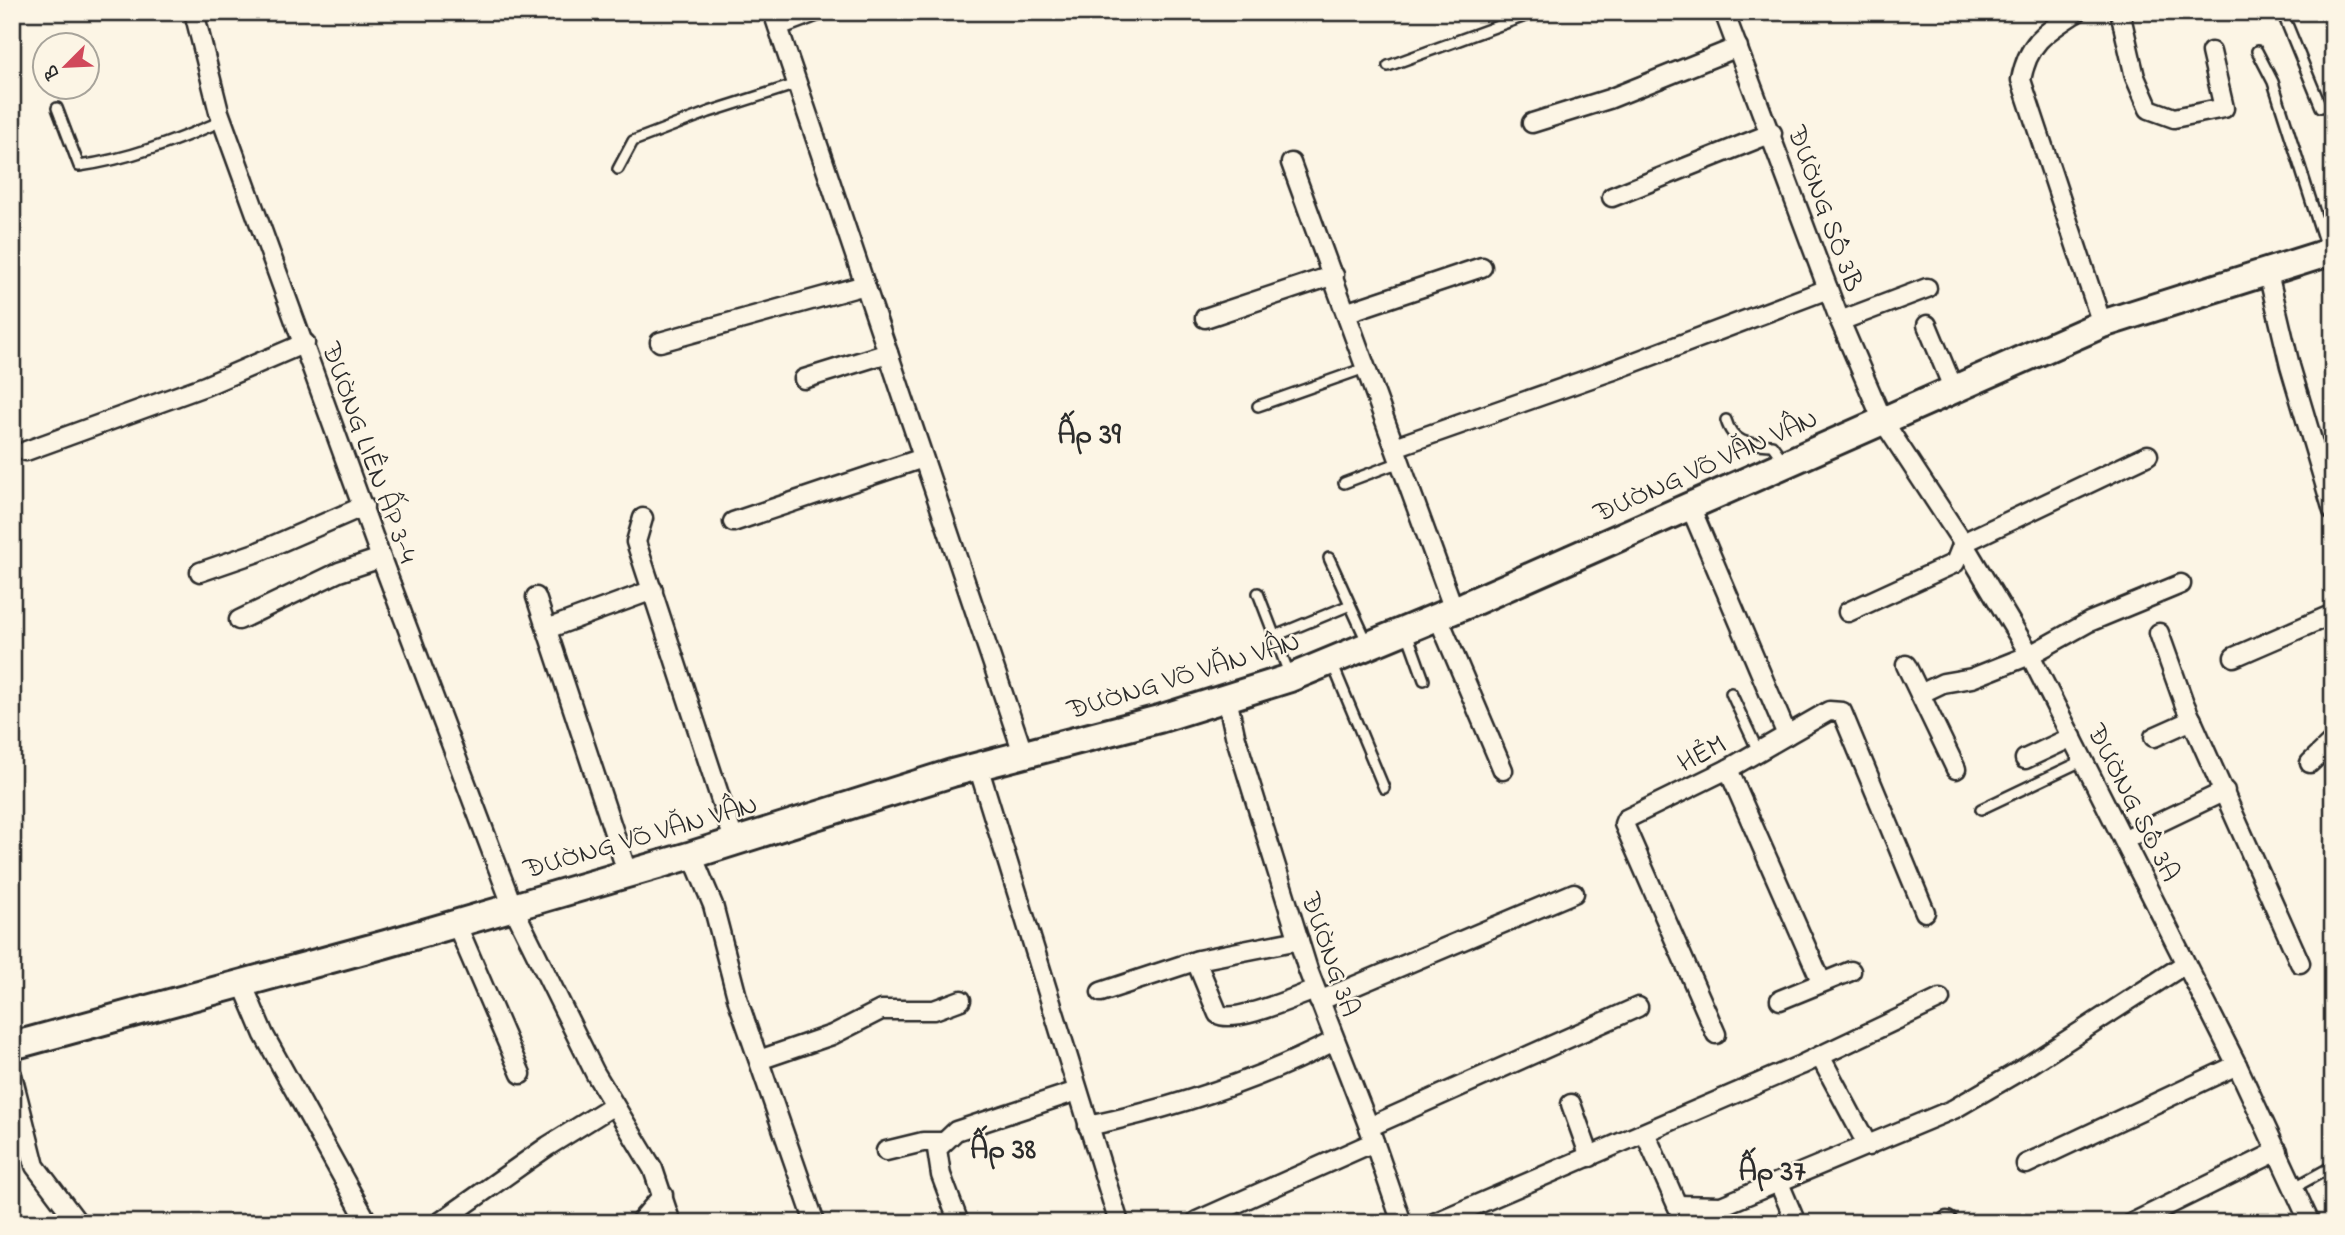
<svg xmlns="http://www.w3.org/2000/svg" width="2345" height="1235" font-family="'Indie Flower',sans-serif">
<rect width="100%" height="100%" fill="#fcf5e5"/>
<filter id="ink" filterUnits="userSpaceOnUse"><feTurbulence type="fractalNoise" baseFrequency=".0143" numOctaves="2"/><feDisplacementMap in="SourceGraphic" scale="14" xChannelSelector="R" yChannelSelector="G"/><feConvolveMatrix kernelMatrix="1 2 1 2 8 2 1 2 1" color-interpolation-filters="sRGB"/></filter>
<g filter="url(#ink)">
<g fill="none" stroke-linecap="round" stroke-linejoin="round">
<g stroke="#2b2b2b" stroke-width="14">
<g id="lane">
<path d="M2282,12L2321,107"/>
<path d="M2257,51L2273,82L2327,251"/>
<path d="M1388,66L1536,12"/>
<path d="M57,108L79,166C130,159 175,141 222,121"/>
<path d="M618,169L633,141L709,112L797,84"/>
<path d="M1258,406L1368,367"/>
<path d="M1726,420C1733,444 1750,444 1772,445L1785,463"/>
<path d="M1344,483L1400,462"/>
<path d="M1329,558L1368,644"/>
<path d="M1258,593L1290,676"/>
<path d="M1407,633L1424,680"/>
<path d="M1275,636L1350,605"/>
<path d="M1332,663L1384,788"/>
<path d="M1731,693L1758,751"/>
<path d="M1981,809L2084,760"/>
<path d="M2295,1187L2333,1166"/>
</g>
</g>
<g stroke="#2b2b2b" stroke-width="23">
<g id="street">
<path d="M194,12L219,112L381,558L512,905L595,1073L653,1169L671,1223"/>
<path d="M773,12L1023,753"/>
<path d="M1724,12L1840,321L1883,421L1963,543L2030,655L2237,1065L2310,1223"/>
<path d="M2077,12C2046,32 2028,42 2021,80L2102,324"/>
<path d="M2120,12L2135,77L2149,109L2174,118L2224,108L2211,52"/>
<path d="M778,26L815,12"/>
<path d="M1532,123L1609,99L1738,47"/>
<path d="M1291,163L1454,610"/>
<path d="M1612,197L1772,133"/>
<path d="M2268,273L2290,366L2333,511"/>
<path d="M1348,312L1482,267"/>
<path d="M1205,318L1334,275"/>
<path d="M1840,321L1927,288"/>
<path d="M1927,325L1954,390"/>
<path d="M660,342L865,285"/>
<path d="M804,379L888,353"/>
<path d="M1395,447L1611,371L1828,289"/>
<path d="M26,451L205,386L305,343"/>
<path d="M1690,506L1787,735L1728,769L1626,819L1624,824L1716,1034"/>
<path d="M643,518L636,542L734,840"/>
<path d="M733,522L923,458"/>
<path d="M200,572L258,552L364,506"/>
<path d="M536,597L627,872"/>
<path d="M1848,612L1955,563L1963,543L2148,455"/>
<path d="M1438,617L1503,770"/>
<path d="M239,620L339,572L381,558"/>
<path d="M547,629L653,590"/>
<path d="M2159,633L2184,703L2300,963"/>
<path d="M2234,657L2333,614"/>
<path d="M1906,665L1956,769"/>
<path d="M1920,694L1943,683L1972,678L2030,655L2089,622L2181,584"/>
<path d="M1227,698L1235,735L1308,970L1369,1127L1402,1223"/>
<path d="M1787,735L1829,711L1842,712L1925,912"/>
<path d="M2154,737L2192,720"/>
<path d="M2025,759L2072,737"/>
<path d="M2310,763L2333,741"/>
<path d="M978,766L1119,1223"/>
<path d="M1728,769L1821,981"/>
<path d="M2125,839L2225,791"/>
<path d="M692,855L713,905L738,1001L815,1223"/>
<path d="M456,923L521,1074"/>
<path d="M1196,961L1218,1014C1235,1024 1295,997 1315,990"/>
<path d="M242,983L264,1035L368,1223"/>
<path d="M1101,992L1198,960L1299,940"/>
<path d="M1780,1000L1851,971"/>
<path d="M1319,1001L1574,893"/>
<path d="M1820,1056L1868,1146"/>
<path d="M759,1060L832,1035L881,1010H934L961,1000"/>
<path d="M12,1075L35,1166L78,1223"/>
<path d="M1571,1104L1590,1157"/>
<path d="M1088,1126C1173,1108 1257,1081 1334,1041"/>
<path d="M1369,1127L1638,1007"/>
<path d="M1645,1133L1685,1223"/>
<path d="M886,1151L923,1142H942"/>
<path d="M2026,1164L2237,1065"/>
<path d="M1779,1183L1796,1223"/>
<path d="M1677,1205L1721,1206L1954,1109L2026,1067L2185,964"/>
<path d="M1197,1221L1374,1142"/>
<path d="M1947,1221L1948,1223"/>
<path d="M439,1223L548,1146L614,1105"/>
<path d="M639,1223L663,1195"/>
<path d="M959,1223L941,1175L937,1149L956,1131L1077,1091"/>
<path d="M1434,1223L1801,1065L1940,999"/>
<path d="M2132,1223L2278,1151"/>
</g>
</g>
<g stroke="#2b2b2b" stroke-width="32">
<path id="secondary" d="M12,1046L386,944L692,855L952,773L1159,719L1290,678L1466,605L2102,324L2333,251"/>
</g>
<use href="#lane" stroke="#fcf5e5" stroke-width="9"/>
<use href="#street" stroke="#fcf5e5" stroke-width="18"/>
<use href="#secondary" stroke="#fcf5e5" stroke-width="26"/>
</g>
</g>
<g text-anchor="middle" stroke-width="5" stroke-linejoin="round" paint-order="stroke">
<g font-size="28" fill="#2b2b2b" stroke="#fcf5e5">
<text transform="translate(1827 208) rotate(70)" y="10">ĐƯỜNG SỐ 3B</text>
<text transform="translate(371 452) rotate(70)" y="10">ĐƯỜNG LIÊN ẤP 3-4</text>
<text transform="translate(1705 464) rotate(-24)" y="10">ĐƯỜNG VÕ VĂN VÂN</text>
<text transform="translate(1183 674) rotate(-17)" y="10">ĐƯỜNG VÕ VĂN VÂN</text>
<text transform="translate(1701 752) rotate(-28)" y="10">HẺM</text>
<text transform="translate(2135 802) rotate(63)" y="10">ĐƯỜNG SỐ 3A</text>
<text transform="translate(640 835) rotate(-16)" y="10">ĐƯỜNG VÕ VĂN VÂN</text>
<text transform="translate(1332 954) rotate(71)" y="10">ĐƯỜNG 3A</text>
</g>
<g font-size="30" font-weight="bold" fill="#2b2b2b" stroke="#fcf5e5">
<text x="1089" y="443">Ấp 39</text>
<text x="1003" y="1158">Ấp 38</text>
<text x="1772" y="1180">Ấp 37</text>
</g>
</g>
<rect width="2345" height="1235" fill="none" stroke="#fcf5e5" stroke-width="42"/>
<rect x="21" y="21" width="2303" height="1193" fill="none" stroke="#2b2b2b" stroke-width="2.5" filter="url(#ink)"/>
<g transform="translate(66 66) rotate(246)"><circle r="33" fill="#fcf5e5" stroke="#a8a49b" stroke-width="2"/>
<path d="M0-5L12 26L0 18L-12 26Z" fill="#d1495b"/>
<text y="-10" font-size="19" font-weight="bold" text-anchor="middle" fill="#2b2b2b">B</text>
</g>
</svg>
